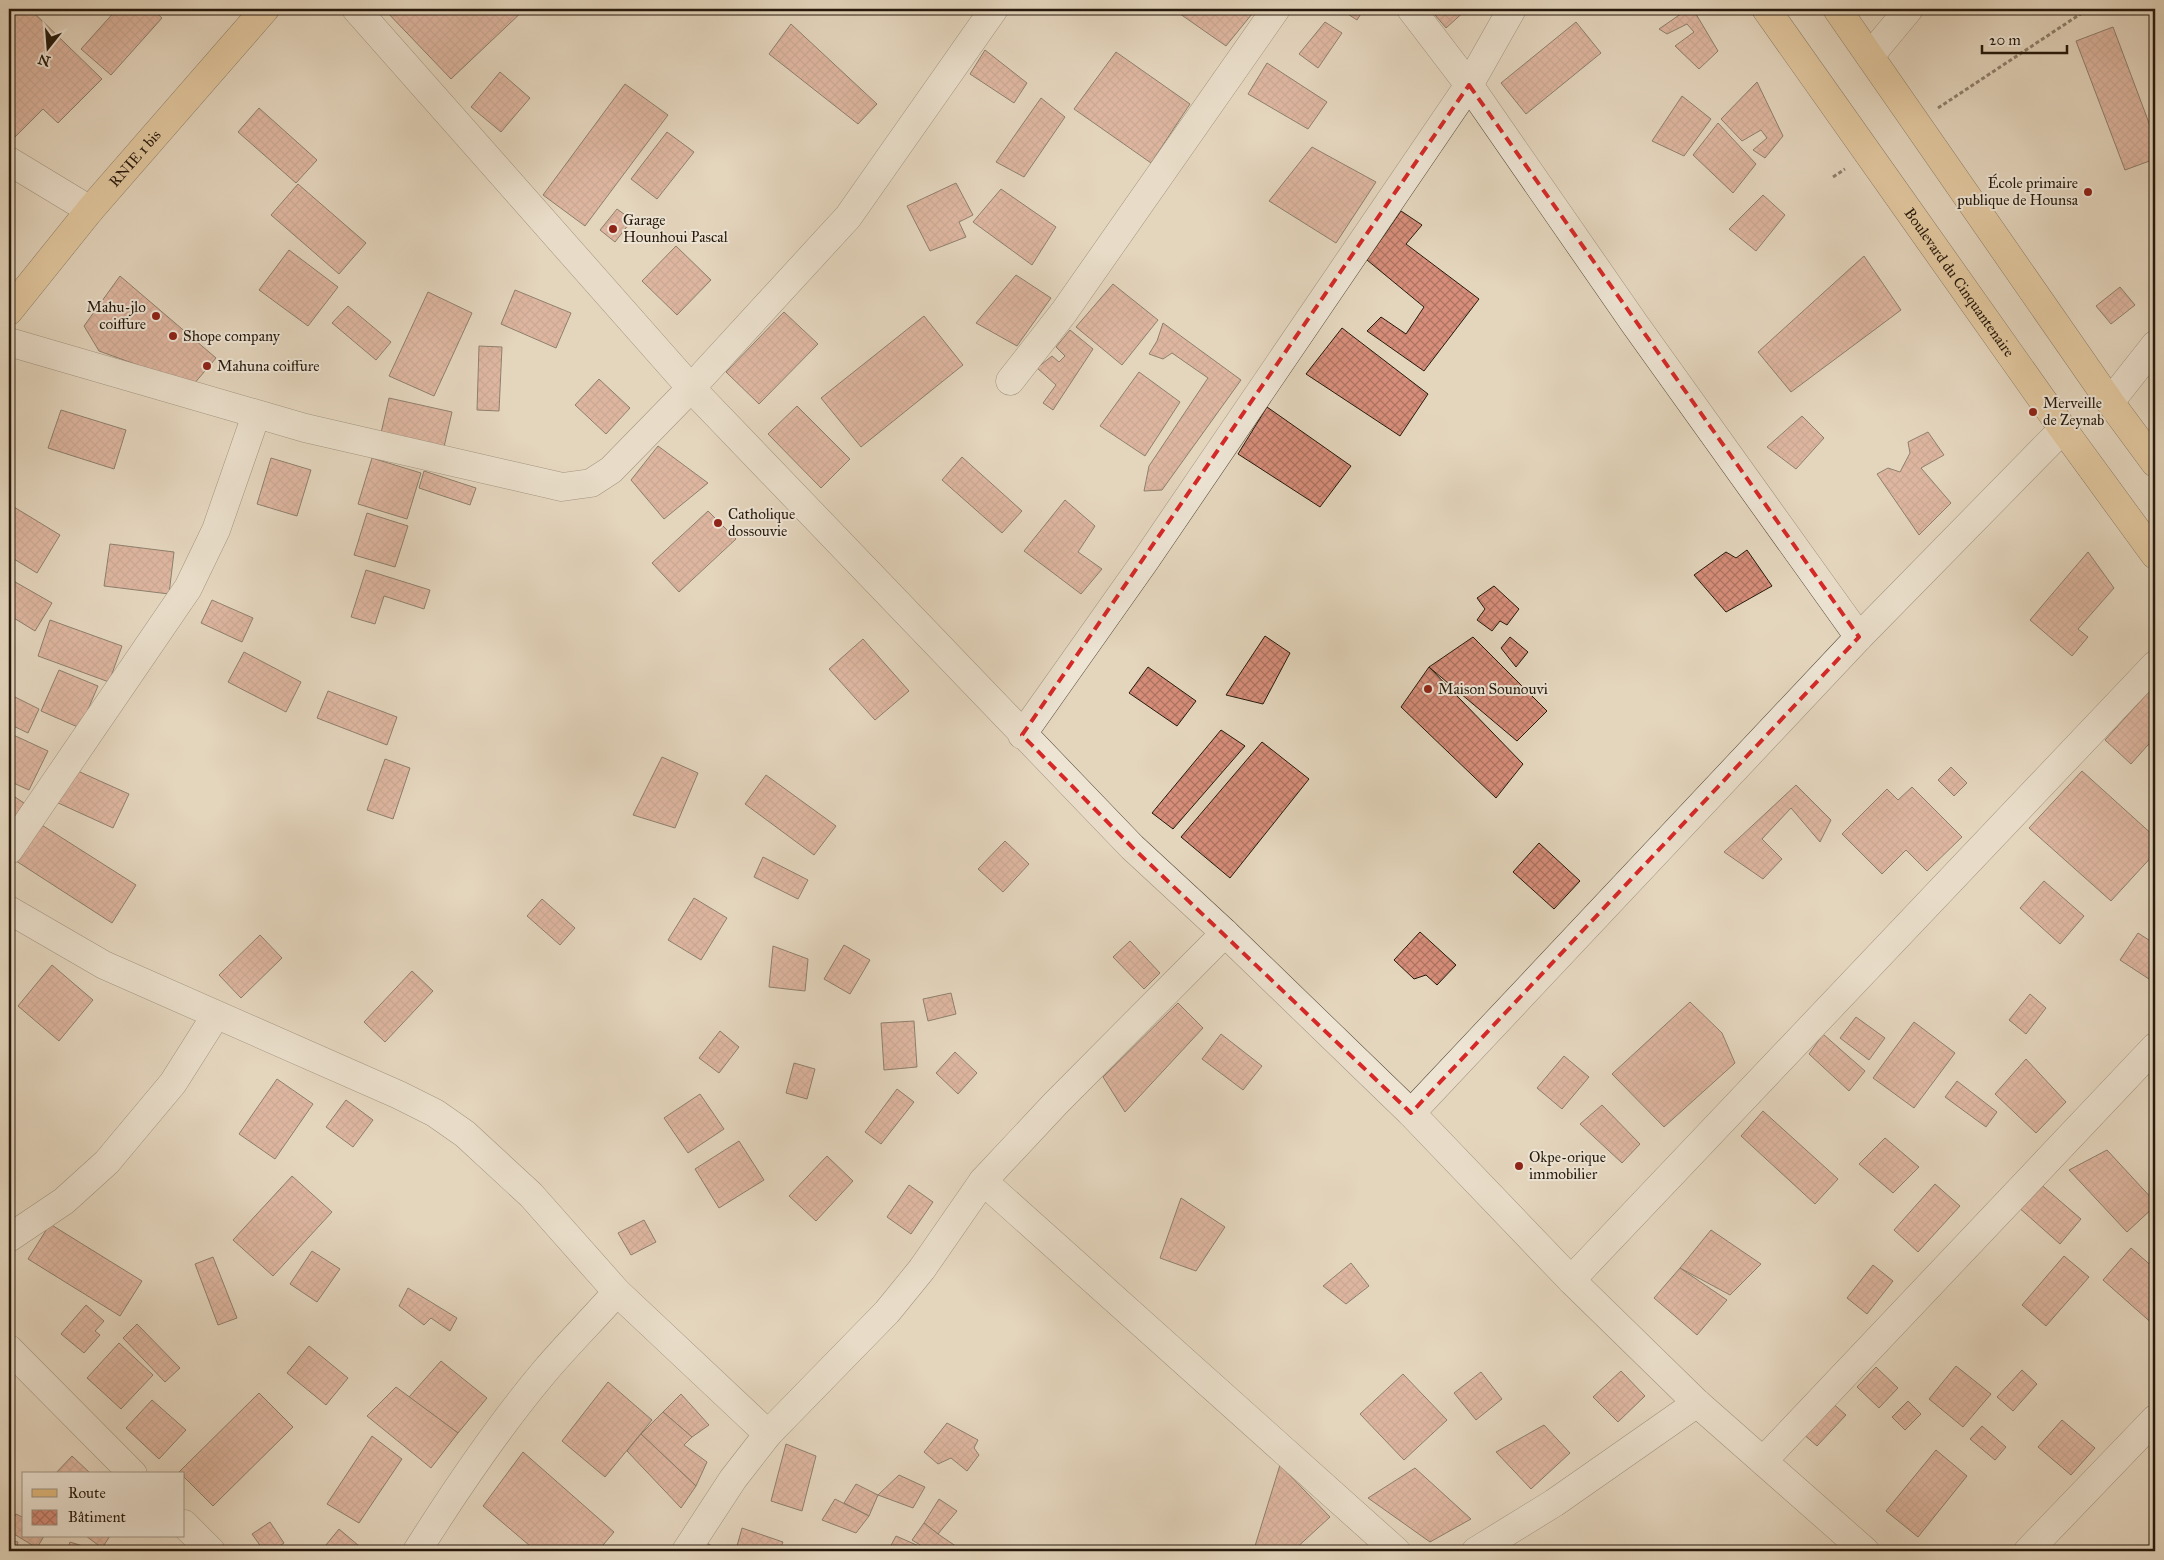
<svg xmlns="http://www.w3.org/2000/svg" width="2164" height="1560" font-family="'IM FELL Great Primer',serif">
<defs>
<pattern id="building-cross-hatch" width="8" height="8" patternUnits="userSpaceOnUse" patternTransform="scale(1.25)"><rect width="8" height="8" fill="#d78e7a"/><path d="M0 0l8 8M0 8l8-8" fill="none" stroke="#ae7362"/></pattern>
</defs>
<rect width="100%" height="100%" fill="#e4d6bd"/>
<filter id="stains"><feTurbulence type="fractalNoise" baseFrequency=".004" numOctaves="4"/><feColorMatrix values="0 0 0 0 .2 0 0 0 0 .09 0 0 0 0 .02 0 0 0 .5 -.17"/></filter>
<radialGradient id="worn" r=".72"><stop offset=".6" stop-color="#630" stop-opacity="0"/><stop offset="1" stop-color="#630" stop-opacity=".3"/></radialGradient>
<g fill="url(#building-cross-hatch)" stroke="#26190c">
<path d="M9,9H30L102,79L58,123L43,109L12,140L9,137Z"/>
<path d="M117,9H152L162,18L111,75L81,49Z"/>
<path d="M384,9H525L451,79Z"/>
<path d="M1173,9H1256L1226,46Z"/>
<path d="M1340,9H1364L1357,20Z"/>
<path d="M1430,9H1467L1446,28Z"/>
<path d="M1688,9H1693L1718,51L1699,69L1675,46L1694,32L1687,24L1667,34L1659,29Z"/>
<path d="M1325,22L1342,33L1318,68L1299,54Z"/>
<path d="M1576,22L1601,53L1526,114L1501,83Z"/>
<path d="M791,24L877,104L858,124L769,54Z"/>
<path d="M2113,27L2155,139V159L2125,170L2076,41Z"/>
<path d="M985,50L1027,83L1014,103L970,74Z"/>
<path d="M1116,52L1190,104L1151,163L1074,109Z"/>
<path d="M1267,63L1327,102L1308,129L1248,94Z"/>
<path d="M500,72L530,98L501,132L471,107Z"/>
<path d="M1757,82L1783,136L1765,158L1753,150L1767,138L1761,130L1742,141L1721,119Z"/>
<path d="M625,84L668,115L585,226L543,195Z"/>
<path d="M1682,96L1711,119L1684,156L1652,141Z"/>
<path d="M1041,98L1065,117L1024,177L996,162Z"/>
<path d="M259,108L317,160L296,183L238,132Z"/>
<path d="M1718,123L1756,164L1733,193L1693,155Z"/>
<path d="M667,132L694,152L657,199L631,179Z"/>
<path d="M1312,147L1376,182L1336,243L1269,201Z"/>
<path d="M956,183L973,215L959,222L966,237L930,251L907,206Z"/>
<path d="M298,184L366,243L339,274L271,215Z"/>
<path d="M1001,189L1056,227L1032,265L973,222Z"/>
<path d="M1763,195L1785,215L1756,251L1729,229Z"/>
<path d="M617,209L632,220L615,242L600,230Z"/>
<path d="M1401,211L1422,225L1406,244L1479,299L1424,371L1367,331L1381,317L1406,334L1424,307L1367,260Z"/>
<path d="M676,246L711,280L677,315L642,281Z"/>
<path d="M289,250L338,287L308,326L259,290Z"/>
<path d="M1864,256L1901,310L1791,392L1758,352Z"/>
<path d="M1016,275L1051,298L1017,346L976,323Z"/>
<path d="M120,276L216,358L193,385L99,351L84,326Z"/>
<path d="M1113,284L1158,320L1122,365L1076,327Z"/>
<path d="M2120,287L2135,305L2111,324L2096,306Z"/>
<path d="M515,290L571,313L556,348L501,324Z"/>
<path d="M428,292L472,313L434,396L389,376Z"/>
<path d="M348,306L391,342L376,360L332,323Z"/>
<path d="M784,312L818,344L759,404L726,372Z"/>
<path d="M924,316L963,365L861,447L821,398Z"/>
<path d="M1163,323L1241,380L1162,490L1144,491L1149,466L1208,378L1172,353L1163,359L1149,354L1157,341Z"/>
<path d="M1342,328L1428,394L1400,436L1306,374Z"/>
<path d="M1070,330L1093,349L1053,410L1043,403L1056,385L1037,368L1052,356L1059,362L1065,356L1056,347Z"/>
<path d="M479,346L502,347L499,411L477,410Z"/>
<path d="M1139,372L1180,402L1145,456L1100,426Z"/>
<path d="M599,379L630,408L606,434L575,405Z"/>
<path d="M389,398L452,412L444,447L381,433Z"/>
<path d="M797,406L850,459L821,488L768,434Z"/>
<path d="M1267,407L1351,466L1320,507L1238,454Z"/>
<path d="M61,410L126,430L114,469L48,448Z"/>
<path d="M1802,416L1824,438L1796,469L1767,447Z"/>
<path d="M1928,432L1944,455L1921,468L1951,503L1919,535L1877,474L1888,468L1900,472L1910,453L1908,442Z"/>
<path d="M658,446L708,483L664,519L631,480Z"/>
<path d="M962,457L1022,511L1002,533L942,480Z"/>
<path d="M271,458L311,470L297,516L257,504Z"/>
<path d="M372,458L421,473L407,519L358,504Z"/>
<path d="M424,471L476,488L470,505L419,488Z"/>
<path d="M1065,500L1095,526L1078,552L1102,569L1081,594L1024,551Z"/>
<path d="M9,504L60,535L37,573L9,556Z"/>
<path d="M708,511L736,539L679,592L652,563Z"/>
<path d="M367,513L408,526L395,567L354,555Z"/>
<path d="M110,544L174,552L169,594L104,586Z"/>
<path d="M1747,550L1772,586L1726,612L1694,575L1726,552L1736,558Z"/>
<path d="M2088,552L2114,588L2078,629L2088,637L2072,656L2030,620Z"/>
<path d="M366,570L430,590L424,609L384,596L375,624L351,617Z"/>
<path d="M10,579L52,603L35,631L9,615Z"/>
<path d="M1494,586L1519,609L1507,625L1500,621L1492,631L1477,620L1485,609L1477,598Z"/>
<path d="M212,600L253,618L242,642L201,623Z"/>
<path d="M50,620L122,646L109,682L38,656Z"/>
<path d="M1265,636L1290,653L1263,704L1226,695Z"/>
<path d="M1473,637L1547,711L1517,741L1429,667Z"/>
<path d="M1510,637L1528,652L1516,667L1501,648Z"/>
<path d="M863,639L909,691L875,720L829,669Z"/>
<path d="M244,652L301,682L286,712L228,682Z"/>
<path d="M1148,667L1196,701L1177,726L1129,693Z"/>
<path d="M1429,667L1523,764L1496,798L1401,707Z"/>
<path d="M59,670L98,686L80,728L41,711Z"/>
<path d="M2155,685V737L2131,764L2105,740Z"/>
<path d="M328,691L397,717L387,745L317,718Z"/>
<path d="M9,694L39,709L28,733L9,724Z"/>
<path d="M1221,730L1245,746L1173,829L1152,813Z"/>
<path d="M9,733L48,751L29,790L9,781Z"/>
<path d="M1262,742L1309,779L1230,878L1181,837Z"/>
<path d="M662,757L698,773L675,828L633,815Z"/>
<path d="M385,759L410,768L393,819L367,810Z"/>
<path d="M1951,767L1967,783L1954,796L1938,780Z"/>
<path d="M71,768L129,794L113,828L56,802Z"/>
<path d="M2082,771L2155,837V853L2111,901L2029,828Z"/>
<path d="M766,775L836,826L814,855L745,804Z"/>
<path d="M1796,785L1831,820L1820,842L1791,808L1762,839L1782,859L1763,879L1724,852Z"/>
<path d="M1912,787L1962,837L1927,871L1906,850L1882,874L1842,834L1887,789L1898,800Z"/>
<path d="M9,793L24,803L9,826Z"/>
<path d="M37,822L136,885L112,923L13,859Z"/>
<path d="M1005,841L1029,864L1003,892L978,869Z"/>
<path d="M1539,843L1580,881L1554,909L1513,872Z"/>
<path d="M763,857L808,880L798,899L754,877Z"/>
<path d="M2044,881L2084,916L2060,944L2020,908Z"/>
<path d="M694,898L727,918L701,960L668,940Z"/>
<path d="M542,899L575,928L560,945L527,916Z"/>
<path d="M1420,932L1456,965L1437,985L1426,975L1414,979L1394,960Z"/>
<path d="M2138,933L2155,944V983L2120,960Z"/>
<path d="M260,935L282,958L241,998L219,975Z"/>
<path d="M1130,941L1160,973L1144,989L1113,957Z"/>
<path d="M844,945L870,960L850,994L824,979Z"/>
<path d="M773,946L808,959L805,991L769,987Z"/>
<path d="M52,965L93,1000L59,1041L18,1006Z"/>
<path d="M412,971L433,991L385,1042L364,1022Z"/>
<path d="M951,993L956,1014L928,1021L923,999Z"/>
<path d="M2030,994L2046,1008L2026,1034L2009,1020Z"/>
<path d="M1690,1002L1722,1033L1735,1063L1664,1127L1612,1074Z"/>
<path d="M1178,1003L1203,1028L1125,1112L1103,1077Z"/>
<path d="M1856,1017L1885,1038L1869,1060L1840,1038Z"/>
<path d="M914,1021L917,1067L884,1070L881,1023Z"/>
<path d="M1914,1022L1955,1053L1914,1108L1873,1078Z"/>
<path d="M720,1031L739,1047L719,1073L699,1058Z"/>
<path d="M1221,1034L1262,1066L1243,1090L1202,1059Z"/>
<path d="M1823,1034L1865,1071L1849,1091L1809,1054Z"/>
<path d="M955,1052L977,1073L958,1094L936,1073Z"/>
<path d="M1564,1056L1589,1077L1562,1109L1537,1088Z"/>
<path d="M2026,1059L2066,1102L2036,1133L1995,1094Z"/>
<path d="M794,1063L815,1069L807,1099L786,1093Z"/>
<path d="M277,1079L313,1104L275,1159L239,1134Z"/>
<path d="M1957,1081L1997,1112L1986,1127L1945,1097Z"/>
<path d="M897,1089L914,1102L881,1144L865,1132Z"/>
<path d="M700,1094L724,1129L688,1153L664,1118Z"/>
<path d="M346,1100L373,1120L353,1147L326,1127Z"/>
<path d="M1602,1105L1640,1144L1622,1163L1580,1124Z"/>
<path d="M1763,1111L1838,1179L1815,1204L1741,1136Z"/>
<path d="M1885,1138L1919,1167L1893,1193L1859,1164Z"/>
<path d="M739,1141L764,1180L719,1208L695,1169Z"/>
<path d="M2107,1150L2155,1202V1206L2127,1232L2069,1170Z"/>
<path d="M827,1156L853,1181L816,1221L789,1196Z"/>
<path d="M292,1176L332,1212L273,1276L233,1240Z"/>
<path d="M2038,1182L2081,1219L2060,1244L2017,1206Z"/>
<path d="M1935,1184L1960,1206L1918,1252L1894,1230Z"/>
<path d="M909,1185L933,1202L911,1234L887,1217Z"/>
<path d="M1181,1198L1225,1227L1196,1271L1160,1258Z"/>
<path d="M644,1220L656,1242L631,1255L618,1233Z"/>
<path d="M50,1224L142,1281L120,1316L28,1259Z"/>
<path d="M1711,1230L1761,1264L1730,1295L1680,1268Z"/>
<path d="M2131,1248L2155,1269V1326L2103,1280Z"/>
<path d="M312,1251L340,1269L317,1302L290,1284Z"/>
<path d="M2064,1256L2089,1277L2046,1326L2022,1305Z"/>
<path d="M213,1257L237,1318L218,1325L195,1264Z"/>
<path d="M1351,1263L1369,1286L1346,1304L1323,1286Z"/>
<path d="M1873,1265L1893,1281L1867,1314L1847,1298Z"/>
<path d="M1680,1268L1727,1300L1697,1335L1654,1298Z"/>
<path d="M408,1288L457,1318L450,1331L431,1318L424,1325L399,1306Z"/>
<path d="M86,1305L104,1321L95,1331L100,1335L84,1353L61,1334Z"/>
<path d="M137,1324L180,1368L165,1382L123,1338Z"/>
<path d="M119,1343L153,1375L121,1409L87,1378Z"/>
<path d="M309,1346L348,1378L326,1405L287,1373Z"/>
<path d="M441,1361L487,1398L458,1433L409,1397Z"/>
<path d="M1956,1366L1991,1394L1963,1427L1929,1399Z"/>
<path d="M1876,1367L1898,1388L1879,1408L1857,1387Z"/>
<path d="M2022,1370L2037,1384L2013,1411L1997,1397Z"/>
<path d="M1621,1371L1645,1396L1618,1422L1593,1397Z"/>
<path d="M1481,1372L1502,1399L1476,1420L1454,1393Z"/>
<path d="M1403,1374L1447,1420L1404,1460L1360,1414Z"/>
<path d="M608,1382L652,1420L605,1477L562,1441Z"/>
<path d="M396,1387L458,1433L431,1468L367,1416Z"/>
<path d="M259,1393L293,1427L213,1506L184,1477V1474L179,1472Z"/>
<path d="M681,1394L709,1425L692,1437L663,1412Z"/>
<path d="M152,1400L186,1430L159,1459L126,1428Z"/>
<path d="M1830,1401L1846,1415L1817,1446L1802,1433Z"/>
<path d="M1908,1401L1921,1414L1905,1430L1892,1417Z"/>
<path d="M663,1412L692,1437L684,1445L707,1462L696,1486L641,1434Z"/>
<path d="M2062,1420L2095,1448L2071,1475L2038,1447Z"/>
<path d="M947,1423L978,1440L974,1448L979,1455L967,1471L951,1458L938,1464L924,1452Z"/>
<path d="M1544,1425L1570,1453L1531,1489L1496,1452Z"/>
<path d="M1982,1426L2006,1447L1995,1460L1970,1439Z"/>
<path d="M641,1434L696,1486L681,1508L627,1451Z"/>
<path d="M372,1436L402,1459L359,1523L327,1504Z"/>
<path d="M786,1444L816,1456L802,1511L771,1501Z"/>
<path d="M1936,1450L1967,1476L1918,1537L1886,1511Z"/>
<path d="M523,1452L614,1532L598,1551H536L483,1506Z"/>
<path d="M72,1456L91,1474H55Z"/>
<path d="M1280,1465L1330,1517L1293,1551H1260L1255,1546Z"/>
<path d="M1415,1468L1471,1519L1430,1542L1368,1498Z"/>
<path d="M899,1475L925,1487L913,1508L878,1495Z"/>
<path d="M856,1484L878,1495L869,1516L844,1503Z"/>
<path d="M835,1499L869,1516L856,1533L822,1520Z"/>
<path d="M939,1499L957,1511L938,1534L924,1523Z"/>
<path d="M16,1514L24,1518V1536H44L37,1548L9,1531V1525Z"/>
<path d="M270,1522L284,1543L272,1551H264L252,1534Z"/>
<path d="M924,1523L938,1534L963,1551H930L912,1540Z"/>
<path d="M742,1528L783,1542L779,1551H747L737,1546Z"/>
<path d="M339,1529L365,1551H321Z"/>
<path d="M86,1536H110L102,1548Z"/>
<path d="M896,1536L928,1550L888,1551Z"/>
<path d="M9,1540L18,1542L16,1551H9Z"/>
<path d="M702,1541L723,1551H697Z"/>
<path d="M70,1542L89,1548L88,1551H67Z"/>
</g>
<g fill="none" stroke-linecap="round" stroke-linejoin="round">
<g stroke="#564838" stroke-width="29">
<g id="minor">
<path d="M356,9L691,388L1132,847L1225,933L1411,1113L1571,1280L1697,1403L1865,1551"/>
<path d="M1411,9L1469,85L1634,323L1859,637"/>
<path d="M1870,56L1909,9"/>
<path d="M9,161L90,210"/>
<path d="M9,342L305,428L562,487L591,483L611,470L691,388L848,217L994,9"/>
<path d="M1010,381L1064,312L1276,9"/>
<path d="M2110,402L2155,345"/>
<path d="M1022,735L1145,561L1469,85L1512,9"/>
<path d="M9,850L188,588L216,530L256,415"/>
<path d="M9,910L104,965L399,1095L435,1113L465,1134L531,1195L617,1292L768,1434"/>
<path d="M1411,1113L1859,637L2063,429"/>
<path d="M983,1181L1396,1551"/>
<path d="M9,1238L64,1201L107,1162L173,1083L216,1015"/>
<path d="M1571,1280L2155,665"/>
<path d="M9,1349L133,1474"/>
<path d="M1763,1461L2155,1047"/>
<path d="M184,1524L211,1551"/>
<path d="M417,1551C456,1489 497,1428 545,1371C568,1344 593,1319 617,1292"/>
<path d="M686,1551L733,1479L768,1434L887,1312L922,1269L983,1181L1056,1103L1225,933"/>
<path d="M1476,1551L1554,1503L1697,1403"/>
<path d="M2028,1551L2155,1419"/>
</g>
</g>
<g stroke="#26190c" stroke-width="29">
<g id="major">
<path id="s1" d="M1766,9L2063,429L2155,555"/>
<path d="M1837,9L2110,402L2155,463"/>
<path id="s2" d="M9,311L90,210L265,9"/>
</g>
</g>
<g stroke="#26190c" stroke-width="3" stroke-dasharray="4 2.5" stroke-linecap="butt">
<path d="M1938,108L2088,9"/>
<path d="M1833,177L1845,169"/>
</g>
<use href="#minor" stroke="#ede4d4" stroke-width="28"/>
<use href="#major" stroke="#e2bb7e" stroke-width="28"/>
</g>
<path d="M0 0H2164V1560H0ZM1469,85L1859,637L1411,1113L1132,847L1022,735Z" fill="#e4d6bd" fill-opacity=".55" fill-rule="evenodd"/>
<path fill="none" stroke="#d62828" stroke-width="4" stroke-dasharray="10 6" stroke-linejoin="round" d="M1469,85L1859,637L1411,1113L1132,847L1022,735Z"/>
<g fill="#8f2418" stroke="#ede4d4" stroke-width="2">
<circle cx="2088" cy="192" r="5"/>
<circle cx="613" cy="229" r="5"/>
<circle cx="156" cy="316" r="5"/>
<circle cx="173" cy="336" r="5"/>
<circle cx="207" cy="366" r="5"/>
<circle cx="2033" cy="412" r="5"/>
<circle cx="718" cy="523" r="5"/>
<circle cx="1428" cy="689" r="5"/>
<circle cx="1519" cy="1166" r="5"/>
</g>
<g text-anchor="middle" stroke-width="4" stroke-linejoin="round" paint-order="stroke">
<g font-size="15" fill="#26190c" stroke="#ede4d4">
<text dy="5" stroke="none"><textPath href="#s2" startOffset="198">RNIE 1 bis</textPath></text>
<text dy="5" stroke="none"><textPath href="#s1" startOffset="335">Boulevard du Cinquantenaire</textPath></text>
</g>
<g font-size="15" fill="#26190c" stroke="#ede4d4" text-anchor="start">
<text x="2078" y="188" text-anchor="end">École primaire<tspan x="2078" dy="17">publique de Hounsa</tspan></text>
<text x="623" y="225">Garage<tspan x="623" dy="17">Hounhoui Pascal</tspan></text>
<text x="146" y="312" text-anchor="end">Mahu-jlo<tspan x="146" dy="17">coiffure</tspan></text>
<text x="183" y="341">Shope company</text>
<text x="217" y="371">Mahuna coiffure</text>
<text x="2043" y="408">Merveille<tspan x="2043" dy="17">de Zeynab</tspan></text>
<text x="728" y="519">Catholique<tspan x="728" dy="17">dossouvie</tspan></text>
<text x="1438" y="694">Maison Sounouvi</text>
<text x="1529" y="1162">Okpe-orique<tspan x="1529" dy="17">immobilier</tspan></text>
</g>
</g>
<rect width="2164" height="1560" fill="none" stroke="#e4d6bd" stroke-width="30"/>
<rect x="10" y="10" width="2144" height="1540" fill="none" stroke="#26190c" stroke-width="2.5"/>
<rect x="15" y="15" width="2134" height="1530" fill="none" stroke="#26190c"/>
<rect x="22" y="1472" width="162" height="65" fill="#ede4d4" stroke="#9d9384"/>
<rect x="32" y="1489" width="25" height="8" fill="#e2bb7e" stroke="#9d9384"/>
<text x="68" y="1498" font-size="15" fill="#26190c">Route</text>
<rect x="32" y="1510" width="25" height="15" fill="url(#building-cross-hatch)" stroke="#9d9384"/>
<text x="68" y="1522" font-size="15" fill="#26190c">Bâtiment</text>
<g transform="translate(48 48) rotate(197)" stroke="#ede4d4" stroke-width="4" paint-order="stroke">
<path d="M0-4L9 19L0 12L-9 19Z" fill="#26190c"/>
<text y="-8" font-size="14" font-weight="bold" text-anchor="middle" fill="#26190c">N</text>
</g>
<path d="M1982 45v8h85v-8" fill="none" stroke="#26190c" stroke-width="2.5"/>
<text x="1989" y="45" font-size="15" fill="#26190c" stroke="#ede4d4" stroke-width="4" paint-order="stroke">20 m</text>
<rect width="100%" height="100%" filter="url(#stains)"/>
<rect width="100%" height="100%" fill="url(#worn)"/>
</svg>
